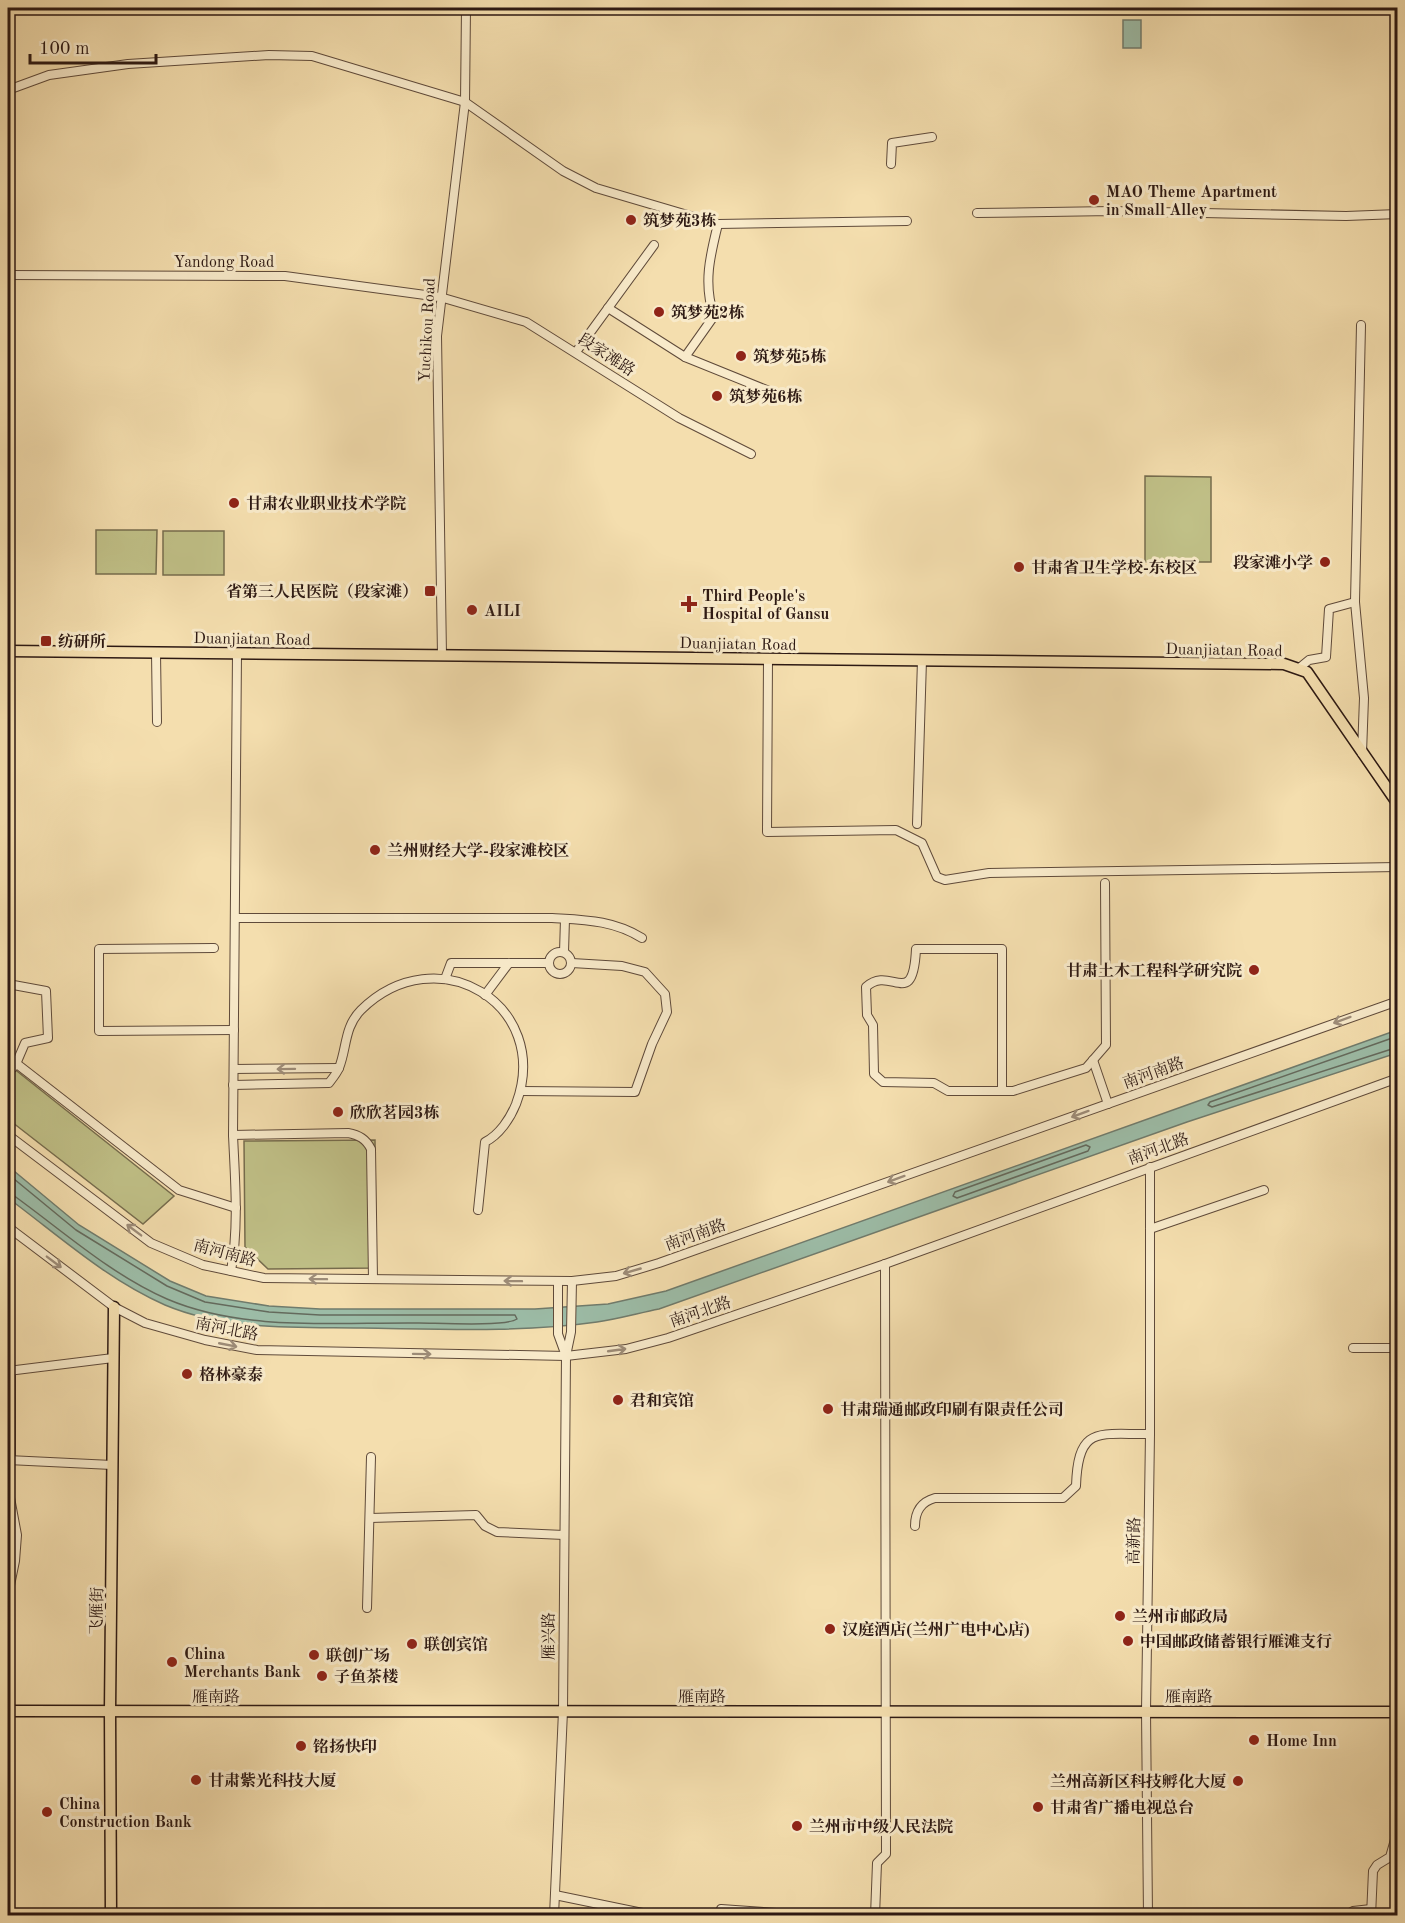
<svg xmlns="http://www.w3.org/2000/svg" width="1405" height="1923" font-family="'Old Standard TT','Noto Serif SC',serif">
<rect width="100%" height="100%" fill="#f4deae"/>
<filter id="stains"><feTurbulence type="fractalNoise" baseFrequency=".00333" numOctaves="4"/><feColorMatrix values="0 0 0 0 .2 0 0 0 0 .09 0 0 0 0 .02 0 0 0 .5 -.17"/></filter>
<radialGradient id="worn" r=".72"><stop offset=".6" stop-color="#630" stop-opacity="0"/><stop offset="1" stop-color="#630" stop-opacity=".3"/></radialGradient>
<g fill="#c0c087" stroke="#766c4d" stroke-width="1.5">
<path d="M1145,476L1211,477V562H1145Z"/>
<path d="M96,530H157L156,574H96Z"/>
<rect x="163" y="531" width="61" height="44"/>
<path d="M8,1064L174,1196L143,1224L8,1119Z"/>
<path d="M375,1140L376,1268L268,1269L245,1247L244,1141Z"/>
</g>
<g fill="#9cbca7" stroke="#707b6c" stroke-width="1.5">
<rect x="1123" y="20" width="18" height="28"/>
<path d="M1397,1030V1053L1187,1122L659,1309C639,1313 618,1319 597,1322C520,1333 439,1329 362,1328C296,1327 227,1331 165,1305C106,1279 58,1235 8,1198V1166L79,1225L170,1281L206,1296L269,1306L320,1309H535L608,1304L666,1291Z"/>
</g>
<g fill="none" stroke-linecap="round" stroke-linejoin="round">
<g stroke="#646a5d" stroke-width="1.5">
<path d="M1398,1036L1210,1102L1208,1105L1212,1107L1398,1047"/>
<path d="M1086,1145L1090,1147L1088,1151L957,1198L953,1196L955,1192Z"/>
<path d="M8,1174L76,1230L167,1286L205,1302L269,1312L320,1315H515L517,1319C505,1327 437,1323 419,1323C337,1322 244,1332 167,1299C110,1274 63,1231 13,1195L8,1193"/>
</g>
<g stroke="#5f4a3a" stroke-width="10">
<g id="minor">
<path d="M8,90L49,75L128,64L269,55L312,56L465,102L563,171L596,188L718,224L907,221"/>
<path d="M891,164L892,143L932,137"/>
<path d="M977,213L1112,211L1346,216L1398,214"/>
<path d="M8,275L285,276L440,297L526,322L679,418L751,454"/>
<path d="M608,308L685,357L774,393"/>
<path d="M1361,325L1355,602L1364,698L1362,753"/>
<path d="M576,352L654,245"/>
<path d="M685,357L714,316C703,284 710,256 718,224"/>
<path d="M156,653L157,722"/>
<path d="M442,655L437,336L465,102L466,8"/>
<path d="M768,659L767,832L896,830L922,843L937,877L945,880L989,873L1398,867"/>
<path d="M1298,669L1309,660L1326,657L1329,609L1355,602"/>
<path d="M917,824L922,660"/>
<path d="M235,918H552C585,920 613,920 642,938"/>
<path d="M214,948L99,949V1031L234,1030"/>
<circle cx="560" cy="963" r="11"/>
<path d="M564,952L565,919"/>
<path d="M445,979L451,963H548"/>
<path d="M8,984L46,991L48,1038L25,1043L16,1064L8,1073"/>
<path d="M485,995L509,963"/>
<path d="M8,1057L179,1190L236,1208"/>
<path d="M1093,1060L1108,1104"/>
<path d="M234,1069L339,1068"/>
<path d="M233,1085L329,1083C332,1079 337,1073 339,1068C347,1048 344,1027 361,1010C437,935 553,1005 516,1104C510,1119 499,1135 485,1142L478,1210"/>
<path d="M521,1091L635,1092L652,1044L667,1012L665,994L645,972L622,966L572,963"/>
<path d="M1002,1091V949H916C913,1012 891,964 866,987L867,1015L873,1025L874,1074L883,1082L934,1083L948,1091H1013L1086,1068L1106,1045L1105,883"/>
<path d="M8,1135L151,1243L203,1265L264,1278L572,1281L616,1276L659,1263L1398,1001"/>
<path d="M233,1135L348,1133C359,1135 366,1139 371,1149L373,1279"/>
<path d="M8,1227L114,1307L145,1323L205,1340L257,1350L566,1356L626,1349L668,1338L885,1264L1398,1078"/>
<path d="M1150,1229L1264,1190"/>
<path d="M231,1271C239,1226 235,1180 233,1135L237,653"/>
<path d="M558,1281V1334L566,1356"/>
<path d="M1353,1348H1398"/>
<path d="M8,1371L113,1358"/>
<path d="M8,1460L112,1465"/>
<path d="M11,1460V1370"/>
<path d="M8,1487L17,1535L15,1561L8,1595"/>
<path d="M370,1518L476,1515L485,1526L497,1532L564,1535"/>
<path d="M915,1526C915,1511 921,1502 935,1498H1063L1076,1486C1078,1424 1099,1435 1150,1434"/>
<path d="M367,1608L371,1457"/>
<path d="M555,1895L657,1916"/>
<path d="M554,1916L563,1711L566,1356L571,1332L572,1281"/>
<path d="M719,1916L721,1909L818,1916"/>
<path d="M875,1916L877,1863L886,1854L885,1264"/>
<path d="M1148,1916L1146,1711L1150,1434V1167"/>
<path d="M1344,1916L1353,1911L1371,1909"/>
<path d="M1371,1916L1373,1871L1377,1865L1390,1857L1398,1829"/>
</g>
</g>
<g stroke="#2d1913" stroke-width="13">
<g id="major">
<path d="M8,651L1284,664L1307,672L1398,804"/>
<path d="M8,1711L1398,1712"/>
<path d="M111,1916L110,1711L114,1307"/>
</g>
</g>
<use href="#minor" stroke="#f8eaca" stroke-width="8"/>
<use href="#major" stroke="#f4deae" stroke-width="10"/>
</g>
<defs><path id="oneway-shaft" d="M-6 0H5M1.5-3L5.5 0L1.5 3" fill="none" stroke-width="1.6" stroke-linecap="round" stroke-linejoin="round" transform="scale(1.5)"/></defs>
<g stroke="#9d8c78">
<use href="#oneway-shaft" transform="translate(1342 1020) rotate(160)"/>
<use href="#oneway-shaft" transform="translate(286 1069) rotate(179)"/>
<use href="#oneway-shaft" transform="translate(1080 1114) rotate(160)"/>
<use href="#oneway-shaft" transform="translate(896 1179) rotate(160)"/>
<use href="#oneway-shaft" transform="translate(134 1230) rotate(-143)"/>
<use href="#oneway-shaft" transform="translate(54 1262) rotate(37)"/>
<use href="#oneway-shaft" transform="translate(632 1271) rotate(164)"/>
<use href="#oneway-shaft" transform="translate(318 1279) rotate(-179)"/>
<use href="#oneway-shaft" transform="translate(513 1281) rotate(-179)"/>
<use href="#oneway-shaft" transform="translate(228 1345) rotate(11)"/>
<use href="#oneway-shaft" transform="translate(617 1350) rotate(-8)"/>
<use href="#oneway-shaft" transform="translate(422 1354) rotate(1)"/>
</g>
<g fill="#8f2418" stroke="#f8eaca" stroke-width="2">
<circle cx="1094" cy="200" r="6"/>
<circle cx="631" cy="220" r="6"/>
<circle cx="659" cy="312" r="6"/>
<circle cx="741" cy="356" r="6"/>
<circle cx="717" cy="396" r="6"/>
<circle cx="234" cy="503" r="6"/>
<circle cx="1325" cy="562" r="6"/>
<circle cx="1019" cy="567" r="6"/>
<rect x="424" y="585" width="12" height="12" rx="3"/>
<path d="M686 595h6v6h6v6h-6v6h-6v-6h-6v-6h6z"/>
<circle cx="472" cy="610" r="6"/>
<rect x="40" y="635" width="12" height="12" rx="3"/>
<circle cx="375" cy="850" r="6"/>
<circle cx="1254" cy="970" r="6"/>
<circle cx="338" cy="1112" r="6"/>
<circle cx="187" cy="1374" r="6"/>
<circle cx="618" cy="1400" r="6"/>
<circle cx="828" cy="1409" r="6"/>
<circle cx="1120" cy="1616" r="6"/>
<circle cx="830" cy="1629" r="6"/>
<circle cx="1128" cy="1641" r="6"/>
<circle cx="412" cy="1644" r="6"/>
<circle cx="314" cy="1655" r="6"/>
<circle cx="172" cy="1662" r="6"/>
<circle cx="322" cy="1676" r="6"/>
<circle cx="1254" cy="1740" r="6"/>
<circle cx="301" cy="1746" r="6"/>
<circle cx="196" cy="1780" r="6"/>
<circle cx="1238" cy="1781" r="6"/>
<circle cx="1038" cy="1807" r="6"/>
<circle cx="47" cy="1812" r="6"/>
<circle cx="797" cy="1826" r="6"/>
</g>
<g text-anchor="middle" stroke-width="6" stroke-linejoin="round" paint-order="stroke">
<g font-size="16" font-weight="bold" fill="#2d1913" stroke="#f8eaca" text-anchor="start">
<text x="1106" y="197">MAO Theme Apartment<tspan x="1106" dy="18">in Small Alley</tspan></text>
<text x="643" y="226">筑梦苑3栋</text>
<text x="671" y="318">筑梦苑2栋</text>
<text x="753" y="362">筑梦苑5栋</text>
<text x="729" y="402">筑梦苑6栋</text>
<text x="246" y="509">甘肃农业职业技术学院</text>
<text x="1313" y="568" text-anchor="end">段家滩小学</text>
<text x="1031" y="573">甘肃省卫生学校-东校区</text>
<text x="418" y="597" text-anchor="end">省第三人民医院（段家滩）</text>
<text x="702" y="601">Third People's<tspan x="702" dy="18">Hospital of Gansu</tspan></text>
<text x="484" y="616">AILI</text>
<text x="58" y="647">纺研所</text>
<text x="387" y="856">兰州财经大学-段家滩校区</text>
<text x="1242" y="976" text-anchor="end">甘肃土木工程科学研究院</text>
<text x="350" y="1118">欣欣茗园3栋</text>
<text x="199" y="1380">格林豪泰</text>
<text x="630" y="1406">君和宾馆</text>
<text x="840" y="1415">甘肃瑞通邮政印刷有限责任公司</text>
<text x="1132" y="1622">兰州市邮政局</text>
<text x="842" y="1635">汉庭酒店(兰州广电中心店)</text>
<text x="1140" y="1647">中国邮政储蓄银行雁滩支行</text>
<text x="424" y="1650">联创宾馆</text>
<text x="184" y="1659">China<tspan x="184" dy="18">Merchants Bank</tspan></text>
<text x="326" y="1661">联创广场</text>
<text x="334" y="1682">子鱼茶楼</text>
<text x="1266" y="1746">Home Inn</text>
<text x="313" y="1752">铭扬快印</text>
<text x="208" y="1786">甘肃紫光科技大厦</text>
<text x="1226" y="1787" text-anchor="end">兰州高新区科技孵化大厦</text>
<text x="59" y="1809">China<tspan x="59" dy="18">Construction Bank</tspan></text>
<text x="1050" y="1813">甘肃省广播电视总台</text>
<text x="809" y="1832">兰州市中级人民法院</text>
</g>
<g font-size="16" fill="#2d1913" stroke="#f8eaca">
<text x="224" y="267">Yandong Road</text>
<text transform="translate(426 330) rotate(-87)" y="6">Yuchikou Road</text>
<text transform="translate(607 354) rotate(33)" y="6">段家滩路</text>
<text transform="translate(252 638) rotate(1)" y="6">Duanjiatan Road</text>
<text transform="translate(738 643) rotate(1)" y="6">Duanjiatan Road</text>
<text transform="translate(1224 649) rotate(1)" y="6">Duanjiatan Road</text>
<text transform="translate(1153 1072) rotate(-20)" y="6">南河南路</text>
<text transform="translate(1158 1148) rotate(-20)" y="6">南河北路</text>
<text transform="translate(695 1234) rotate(-20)" y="6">南河南路</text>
<text transform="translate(225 1252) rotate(15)" y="6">南河南路</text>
<text transform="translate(700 1311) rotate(-19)" y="6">南河北路</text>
<text transform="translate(227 1328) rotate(11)" y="6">南河北路</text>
<text transform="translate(1133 1541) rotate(-89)" y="6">高新路</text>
<text transform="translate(96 1611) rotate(-89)" y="6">飞雁街</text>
<text transform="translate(548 1636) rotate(-90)" y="6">雁兴路</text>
<text x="216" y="1702">雁南路</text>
<text x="702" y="1702">雁南路</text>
<text x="1189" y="1702">雁南路</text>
</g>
</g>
<rect width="1405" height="1923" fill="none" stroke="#f4deae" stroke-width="30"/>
<rect x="9" y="9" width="1387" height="1905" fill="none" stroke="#2d1913" stroke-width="3"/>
<rect x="15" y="15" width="1375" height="1893" fill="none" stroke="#2d1913" stroke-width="1.5"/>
<path d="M30 54v9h126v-9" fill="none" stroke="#2d1913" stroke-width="3"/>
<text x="39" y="54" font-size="18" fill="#2d1913" stroke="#f8eaca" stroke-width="4.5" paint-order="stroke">100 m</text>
<rect width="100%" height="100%" filter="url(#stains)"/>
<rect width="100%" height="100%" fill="url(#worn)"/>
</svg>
